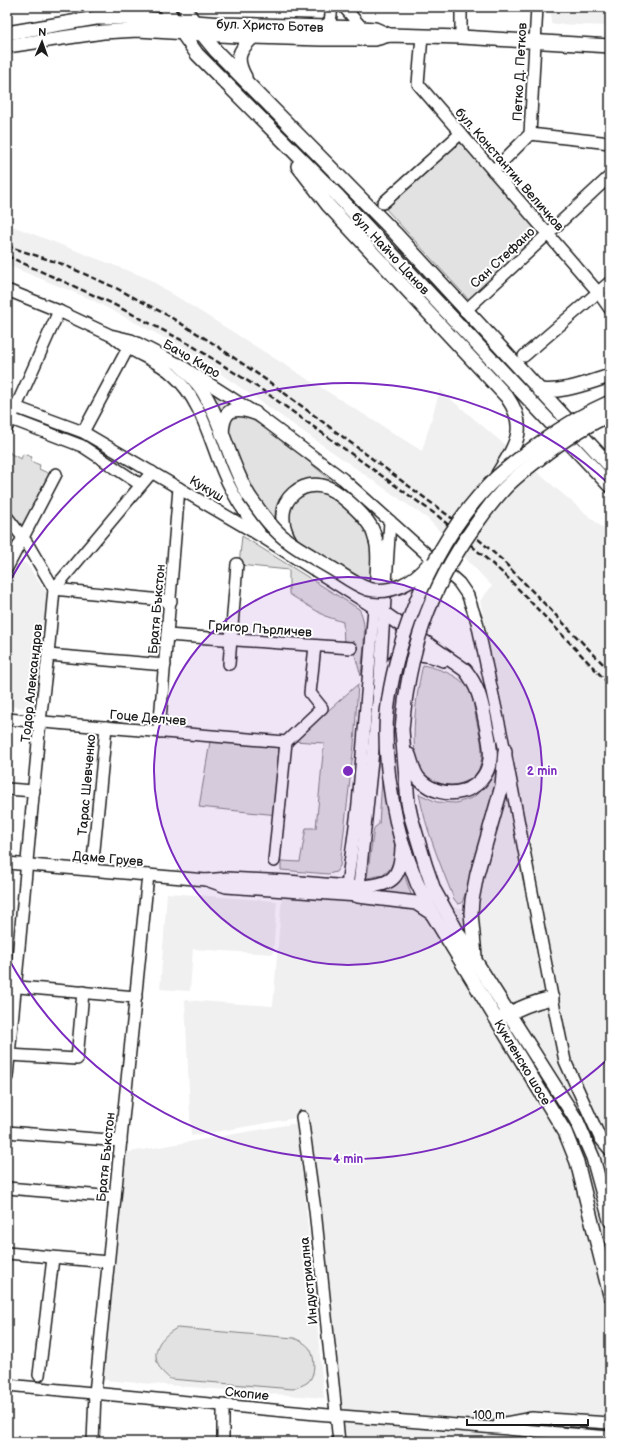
<svg xmlns="http://www.w3.org/2000/svg" width="617" height="1449" font-family="'Balsamiq Sans',sans-serif">
<rect width="100%" height="100%" fill="#fff"/>
<filter id="ink" filterUnits="userSpaceOnUse"><feTurbulence type="fractalNoise" baseFrequency=".025" numOctaves="2"/><feDisplacementMap in="SourceGraphic" scale="8" xChannelSelector="R" yChannelSelector="G"/><feConvolveMatrix kernelMatrix="1 2 1 2 8 2 1 2 1" color-interpolation-filters="sRGB"/></filter>
<g filter="url(#ink)">
<g fill="#f0f0f0">
<path d="M551,7H610V26L551,24Z"/>
<path d="M7,224L147,278L422,451L440,390L610,534V1442H338L307,1116L191,1136L185,1000L273,1006L282,895L473,909L515,763L480,601L492,586L428,519L184,348L90,299L7,265Z"/>
<path d="M20,561L27,564L47,594L37,709L7,706V586Z"/>
<path d="M167,893L277,901L273,954L193,949L190,991L160,989Z"/>
<path d="M298,1123L324,1398L103,1380L124,1153Z"/>
</g>
<g fill="#e2e2e2" stroke="#7f7f7f">
<path d="M459,141L544,234L470,301L385,208Z"/>
<path d="M206,388L233,404L221,413Z"/>
<path d="M240,414C276,430 306,461 337,485C333,483 327,480 323,479C303,475 282,488 276,507C275,511 275,515 275,519C248,495 239,459 226,426L228,420Z"/>
<path d="M7,448L11,454L21,459L23,454L32,457L30,461L40,465L39,469L50,474L22,534L7,513Z"/>
<path d="M313,490C318,491 324,492 328,494C340,499 366,527 369,540C373,554 371,568 370,583L299,540L291,530L288,518L291,505L298,497Z"/>
<path d="M242,536L359,609C369,624 362,658 361,676L352,645L344,644L343,622L325,616L289,594V570L239,565Z"/>
<path d="M423,665C440,669 464,676 471,694C474,701 474,710 476,718C479,733 485,750 480,766C472,790 433,791 420,770C408,750 417,688 423,665Z"/>
<path d="M358,684L354,745L340,866L336,872L328,874L281,870V861L300,862L306,828H316L324,743L294,741Z"/>
<path d="M211,736L286,742L278,815L199,807Z"/>
<path d="M497,754L498,778L466,891L462,903L458,904L454,899C440,864 426,830 419,794L437,802L456,803L472,798L486,787L495,772Z"/>
<path d="M382,780L395,845V857L390,869L383,875L367,878L374,828L379,824Z"/>
<path d="M404,874L412,897L370,892L400,879Z"/>
<path d="M177,1328L294,1338C300,1341 306,1343 310,1349C315,1357 316,1375 308,1382C304,1385 298,1387 293,1389L170,1379C167,1376 163,1373 161,1370C149,1352 160,1337 177,1328Z"/>
</g>
<g fill="none" stroke-linecap="round" stroke-linejoin="round">
<g stroke="#1c1c1c" stroke-width="14">
<g id="minor">
<path d="M344,7L362,28"/>
<path d="M323,27L330,22L332,7"/>
<path d="M422,36L418,84L598,292L610,309"/>
<path d="M461,37V7"/>
<path d="M530,134L610,143"/>
<path d="M493,171L530,134L537,7"/>
<path d="M383,203L460,134"/>
<path d="M7,290L59,311L110,335L131,340L180,365L233,399L255,413L343,479L459,583L468,596L477,622L505,751L555,1012L565,1061L600,1138L610,1150"/>
<path d="M465,311L610,176"/>
<path d="M114,337C119,341 123,345 129,348C143,357 161,363 173,375C201,400 209,439 223,472C232,494 244,513 259,532"/>
<path d="M524,356L610,282"/>
<path d="M7,404L83,432L264,538L381,612"/>
<path d="M11,419L82,446L141,485"/>
<path d="M7,427L59,311"/>
<path d="M83,432L128,348"/>
<path d="M7,517L27,543L54,589"/>
<path d="M7,568L56,474"/>
<path d="M54,589L171,601"/>
<path d="M167,635L351,648"/>
<path d="M48,655L165,665"/>
<path d="M229,664L237,564"/>
<path d="M7,719L286,742"/>
<path d="M159,732L179,488"/>
<path d="M286,742L322,708L310,693L315,646"/>
<path d="M7,789L34,791"/>
<path d="M274,861L286,742"/>
<path d="M7,863L206,880L227,878L288,881L360,887"/>
<path d="M92,870L106,727"/>
<path d="M206,880L226,887L358,896L379,693L390,521"/>
<path d="M346,893L358,804L374,608"/>
<path d="M7,986L136,997"/>
<path d="M9,1055L77,1059L83,992"/>
<path d="M7,1077L40,721L48,655L54,589L152,472"/>
<path d="M302,1117L315,1210L339,1442"/>
<path d="M7,1132L121,1141"/>
<path d="M7,1188L115,1197"/>
<path d="M7,1253L108,1262"/>
<path d="M39,1375L53,1258"/>
<path d="M7,1385L316,1414L610,1437"/>
<path d="M499,1424L532,1418L610,1423"/>
<path d="M93,1442L95,1393L148,875"/>
<path d="M223,1442V1405"/>
</g>
</g>
<g stroke="#1c1c1c" stroke-width="16">
<g id="major">
<path d="M166,7L173,20L197,54L336,194L610,486"/>
<path d="M184,7L202,34L216,51L395,233L610,466"/>
<path d="M7,33L96,18H141L222,24L362,28L375,29L389,35"/>
<path d="M7,46L103,32L138,30L253,37L321,39H375L389,35L461,37L610,46"/>
<path d="M245,77C235,59 238,51 253,37"/>
<path d="M298,166L328,205L507,397C529,428 515,446 498,474"/>
<path d="M180,365C187,372 195,380 201,388C222,421 229,462 249,496"/>
<path d="M539,390C564,393 586,383 610,376"/>
<path d="M222,434C223,410 232,405 255,413"/>
<path d="M291,543C287,536 283,529 283,520C281,498 301,482 322,486C336,488 362,513 369,524C373,529 374,535 376,541C381,558 375,590 374,608"/>
<path d="M385,614L465,670C478,686 481,700 485,720C487,732 492,747 490,759C486,794 443,803 420,780C413,773 412,763 409,755"/>
<path d="M379,693C383,683 387,672 393,664C404,649 429,654 443,660"/>
<path d="M402,730L408,803L411,817L426,867L434,890L459,935L577,1121L593,1158L610,1220"/>
<path d="M402,843L417,883L433,915L565,1132L577,1162L610,1295"/>
<path d="M360,887C391,885 401,880 402,847"/>
<path d="M358,896L416,903L433,914"/>
<path d="M475,956L471,913L472,900L477,874L502,786L505,751"/>
<path d="M503,1017C518,1008 534,1002 552,998"/>
</g>
</g>
<use href="#minor" stroke="#fff" stroke-width="11"/>
<use href="#major" stroke="#fff" stroke-width="13"/>
<g stroke="#1c1c1c" stroke-width="2.5" stroke-dasharray="6 3" stroke-linecap="butt">
<path d="M7,246L62,264L116,288L167,315L211,342L272,384L469,531L502,560L610,671"/>
<path d="M7,256L111,303L191,345L265,392L438,516L506,576L610,685"/>
</g>
<g stroke="#1c1c1c" stroke-width="16" stroke-linecap="butt">
<g id="major-bridge">
<path d="M249,496C261,513 274,532 292,544C305,553 320,561 333,569C344,576 356,585 368,589C391,595 414,582 428,565"/>
<path d="M402,730C408,653 429,590 474,527C483,514 493,501 504,489C517,475 533,464 548,452C567,438 588,424 610,415"/>
<path d="M402,843C392,807 386,771 386,733C386,699 394,667 404,635C423,577 452,520 497,477C510,465 525,454 540,443C562,427 585,413 610,402"/>
</g>
</g>
<use href="#major-bridge" stroke="#fff" stroke-width="13"/>
</g>
</g>
<circle cx="348" cy="771" r="194" fill="#7b2cbf" fill-opacity=".12"/>
<g fill="none" stroke="#7b2cbf" stroke-width="2">
<circle cx="348" cy="771" r="194"/>
<path d="M608 1059A388 388 0 0 1 7 956M7 586A388 388 0 0 1 608 483"/>
</g>
<g text-anchor="middle" stroke-width="4" stroke-linejoin="round" paint-order="stroke">
<g font-size="13" fill="#1c1c1c" stroke="#fff">
<text transform="translate(270 25) rotate(2)" y="5">бул. Христо Ботев</text>
<text transform="translate(519 72) rotate(-87)" y="5">Петко Д. Петков</text>
<text transform="translate(510 169) rotate(49)" y="5">бул. Константин Величков</text>
<text transform="translate(391 253) rotate(47)" y="5">бул. Найчо Цанов</text>
<text transform="translate(502 257) rotate(-43)" y="5">Сан Стефано</text>
<text transform="translate(192 358) rotate(30)" y="5">Бачо Киро</text>
<text transform="translate(207 488) rotate(31)" y="5">Кукуш</text>
<text transform="translate(156 609) rotate(-85)" y="5">Братя Бъкстон</text>
<text transform="translate(260 628) rotate(4)" y="5">Григор Пърличев</text>
<text transform="translate(31 683) rotate(-84)" y="5">Тодор Александров</text>
<text transform="translate(148 717) rotate(5)" y="5">Гоце Делчев</text>
<text transform="translate(86 785) rotate(-85)" y="5">Тарас Шевченко</text>
<text transform="translate(108 858) rotate(5)" y="5">Даме Груев</text>
<text transform="translate(523 1062) rotate(59)" y="5">Кукленско шосе</text>
<text transform="translate(105 1157) rotate(-84)" y="5">Братя Бъкстон</text>
<text transform="translate(308 1281) rotate(-96)" y="5">Индустриална</text>
<text transform="translate(247 1393) rotate(6)" y="5">Скопие</text>
</g>
</g>
<circle cx="348" cy="771" r="6" fill="#7b2cbf" stroke="#fff" stroke-width="2"/>
<g font-size="12" text-anchor="middle" font-weight="bold" fill="#7b2cbf" stroke="#fff" stroke-width="4" stroke-linejoin="round" paint-order="stroke">
<text x="542" y="775">2 min</text>
<text x="348" y="1163">4 min</text>
</g>
<rect width="617" height="1449" fill="none" stroke="#fff" stroke-width="24"/>
<rect x="12" y="12" width="593" height="1425" fill="none" stroke="#1c1c1c" stroke-width="1.5" filter="url(#ink)"/>
<g transform="translate(42 42) rotate(2)" stroke="#ffffff" stroke-width="3" paint-order="stroke">
<path d="M0-3L7 15L0 10L-7 15Z" fill="#1c1c1c"/>
<text y="-6" font-size="11" font-weight="bold" text-anchor="middle" fill="#1c1c1c">N</text>
</g>
<path d="M467 1419v6h121v-6" fill="none" stroke="#1c1c1c" stroke-width="2"/>
<text x="473" y="1419" font-size="12" fill="#1c1c1c" stroke="#ffffff" stroke-width="3" paint-order="stroke">100 m</text>
</svg>
